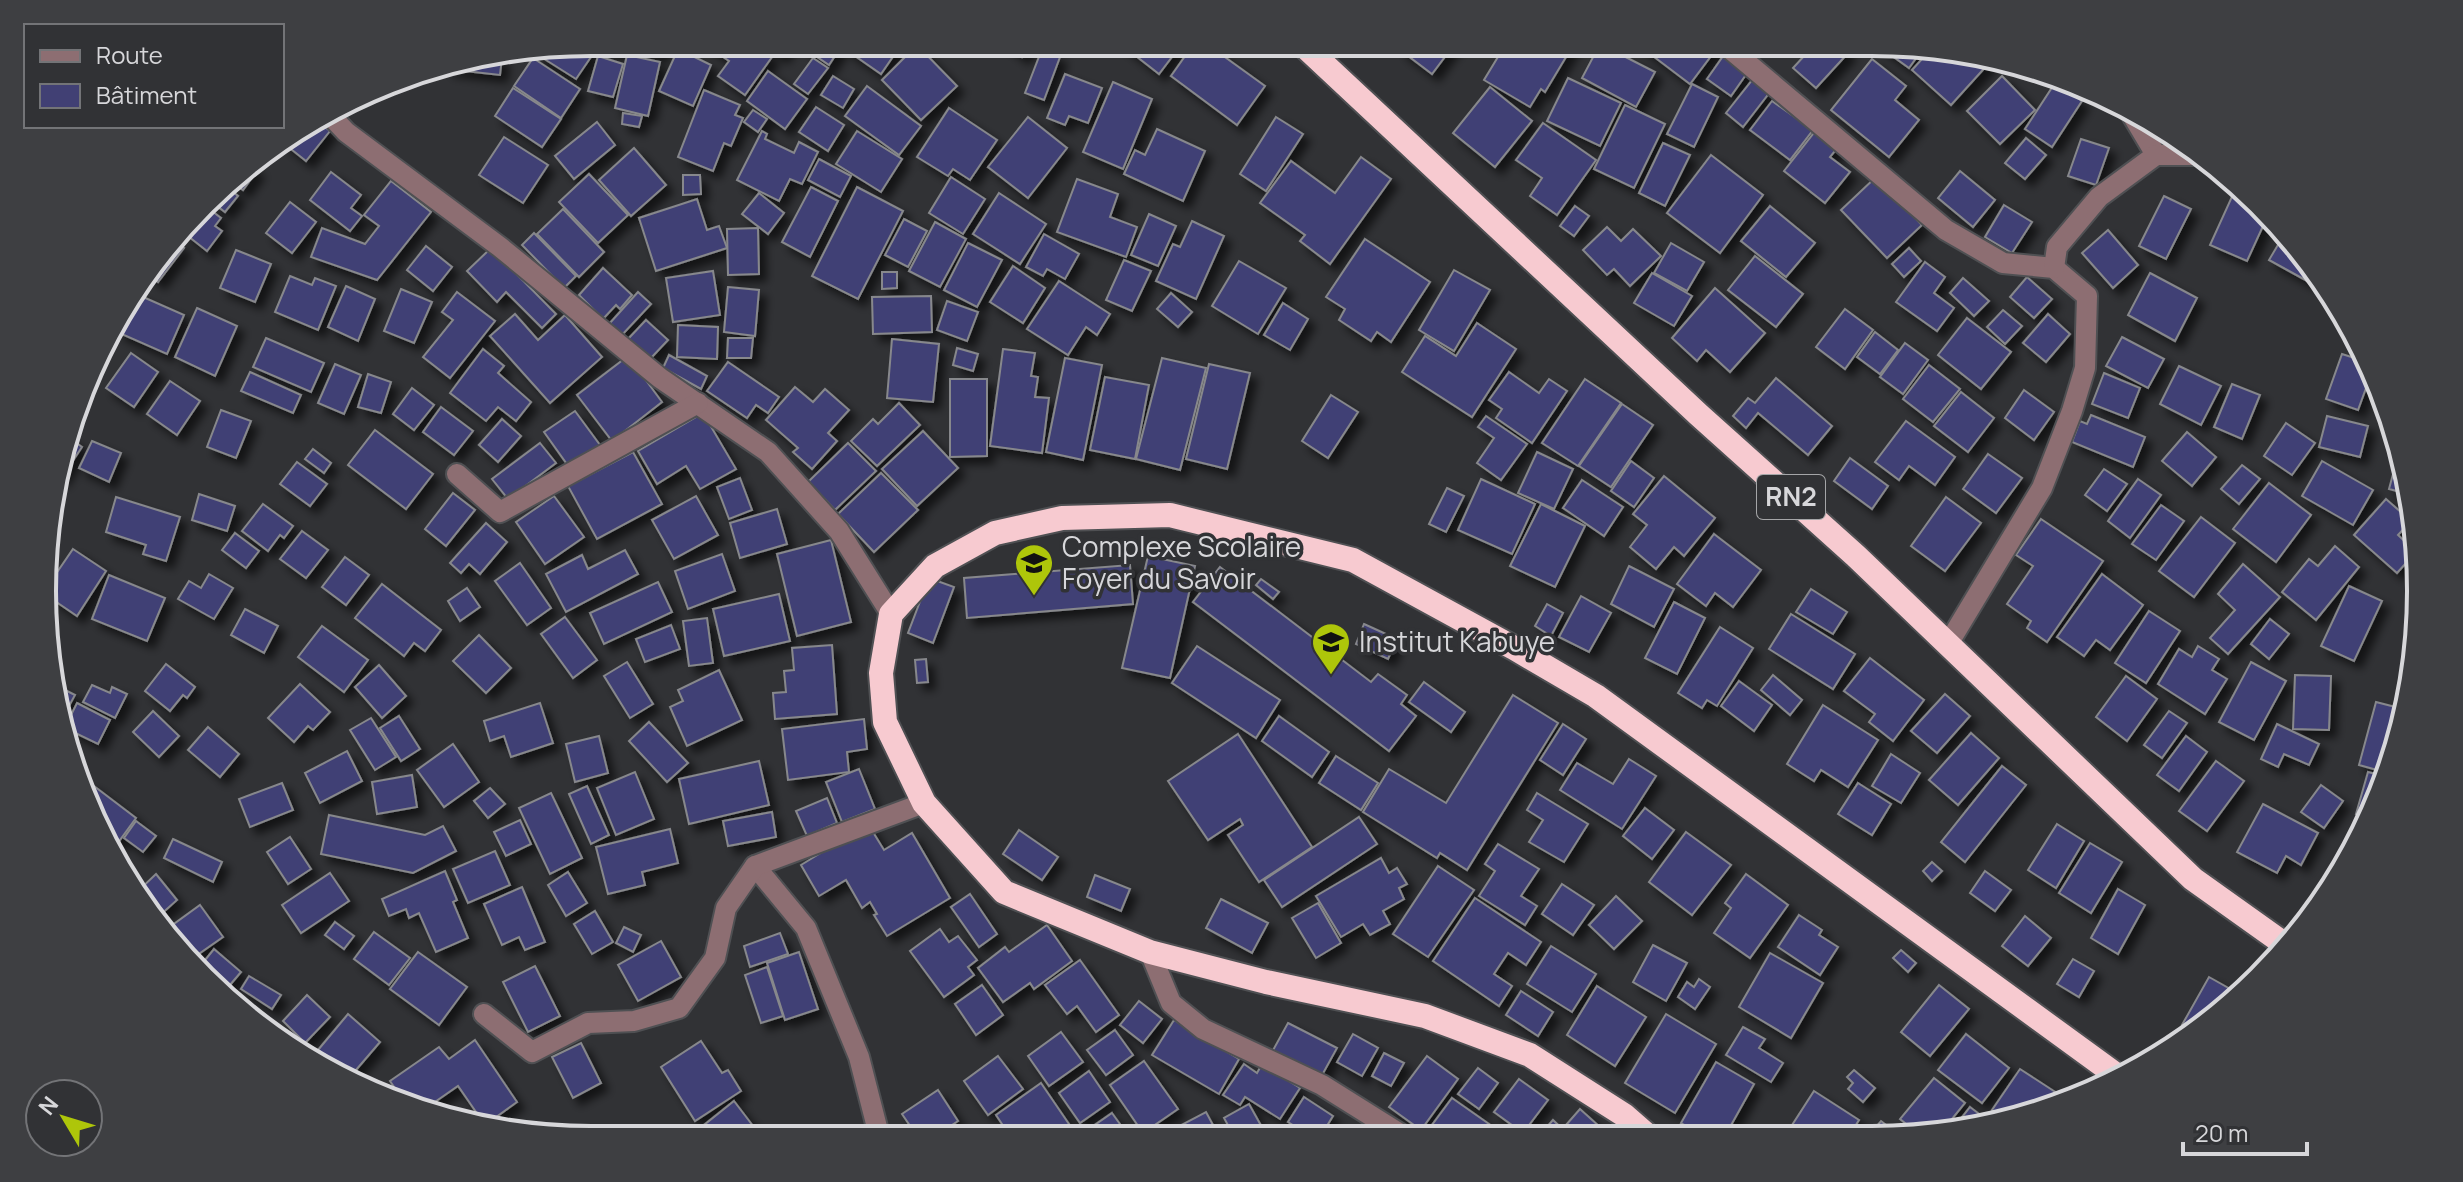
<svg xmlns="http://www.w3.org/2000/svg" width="2463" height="1182" font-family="Manrope,sans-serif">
<defs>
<filter id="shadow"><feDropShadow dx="7" dy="7" stdDeviation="4" flood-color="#0009"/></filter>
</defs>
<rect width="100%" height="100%" fill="#313235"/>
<g fill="#414074" stroke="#87888c" stroke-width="2" filter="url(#shadow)">
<path d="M623,42L620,53L586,43L591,42Z"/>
<path d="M629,42H664L661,55L627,47Z"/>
<path d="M701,42H751L772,57L745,95L718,76L729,61Z"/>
<path d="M762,42H791L781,56Z"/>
<path d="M804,42H844L829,65L801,46Z"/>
<path d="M850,42H903L881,74L845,49Z"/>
<path d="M1002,42H1034L1022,57Z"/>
<path d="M1118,42H1177L1181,45L1159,74Z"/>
<path d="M1195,42H1204L1265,86L1237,125L1171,76Z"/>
<path d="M1405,42H1456L1432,74L1399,49Z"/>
<path d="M1507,42H1515L1538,56L1546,42H1575L1545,92L1541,89L1530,107L1484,80Z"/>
<path d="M1639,42H1718L1720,44L1690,84L1637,44Z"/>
<path d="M1817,42H1837L1849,52L1816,88L1793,68Z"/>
<path d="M1873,42L1924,47L1909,68Z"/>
<path d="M578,44L593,54L576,79L538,55L541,50Z"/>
<path d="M1600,44L1655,72L1636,107L1582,78Z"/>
<path d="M917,45L957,86L921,120L882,80Z"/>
<path d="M1932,48L1980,53L1990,62L1951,105L1912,70Z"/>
<path d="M678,49L711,65L693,106L659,91Z"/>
<path d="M1042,49L1060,57L1044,100L1025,93Z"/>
<path d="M1726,52L1750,69L1731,96L1707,79Z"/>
<path d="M627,55L660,62L648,116L615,108Z"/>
<path d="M598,56L623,64L613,97L588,91Z"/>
<path d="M502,57L500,75L447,69V66Z"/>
<path d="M533,58L580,89L561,118L514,86Z"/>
<path d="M813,58L828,68L808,94L794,84Z"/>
<path d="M1872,59L1906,86L1895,100L1919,120L1889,157L1831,110Z"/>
<path d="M768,71L807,99L785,129L747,101Z"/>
<path d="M1065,74L1102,88L1088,123L1069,116L1065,125L1047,118Z"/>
<path d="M833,76L854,89L843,108L821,95Z"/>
<path d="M2002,76L2035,110L2000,144L1967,111Z"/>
<path d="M1568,78L1621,103L1600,146L1547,121Z"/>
<path d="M1753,79L1770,92L1743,127L1726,113Z"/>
<path d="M1113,82L1152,99L1123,169L1083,152Z"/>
<path d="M2055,83L2082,101L2052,147L2025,129Z"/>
<path d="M1692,84L1718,97L1694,147L1667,134Z"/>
<path d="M867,86L921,126L899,155L845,116Z"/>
<path d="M1490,87L1532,121L1495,167L1453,133Z"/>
<path d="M513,88L561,119L542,147L495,116Z"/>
<path d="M704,90L740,105L735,115L743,118L731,146L724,143L713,171L678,157Z"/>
<path d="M1772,101L1813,130L1790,160L1750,130Z"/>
<path d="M1625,105L1665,124L1634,188L1594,169Z"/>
<path d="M816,107L844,125L828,151L799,132Z"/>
<path d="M949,108L997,140L970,180L953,169L948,176L917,157Z"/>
<path d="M753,110L767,119L758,132L744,122Z"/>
<path d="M623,113L642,116L639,127L622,124Z"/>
<path d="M1028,117L1067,148L1028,198L988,167Z"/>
<path d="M1276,117L1303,134L1266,191L1240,174Z"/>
<path d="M319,122L330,131L306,161L282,142Z"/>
<path d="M597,122L615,145L574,179L555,156Z"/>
<path d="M1543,123L1596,160L1557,215L1530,196L1542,178L1516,160Z"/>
<path d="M1157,129L1205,151L1183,201L1124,174L1135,150L1145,155Z"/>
<path d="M1817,129L1839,146L1830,157L1850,172L1825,203L1784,171Z"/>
<path d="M762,131L767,134L765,139L794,153L799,142L818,152L802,184L790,179L779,201L737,180Z"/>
<path d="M857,131L902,159L881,192L836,164Z"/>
<path d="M504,137L548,165L523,203L479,175Z"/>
<path d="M2026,138L2046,155L2025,179L2005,163Z"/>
<path d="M2081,139L2109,148L2096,185L2068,176Z"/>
<path d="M1663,143L1690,155L1665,206L1639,193Z"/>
<path d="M634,148L666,185L631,216L599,180Z"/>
<path d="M1711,155L1763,195L1720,253L1667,213Z"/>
<path d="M1361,157L1391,179L1330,264L1300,241L1305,235L1260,203L1291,161L1335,193Z"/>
<path d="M819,159L851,176L840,197L808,180Z"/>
<path d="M249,164L257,171L243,190L232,182Z"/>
<path d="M1960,171L1995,200L1973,227L1938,198Z"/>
<path d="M331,172L361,195L351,208L362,216L350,231L310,200Z"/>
<path d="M589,174L628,215L598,243L559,202Z"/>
<path d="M683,175H700L701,194L683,195Z"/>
<path d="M951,177L985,199L963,234L929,213Z"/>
<path d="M1876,177L1922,225L1887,258L1841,210Z"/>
<path d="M1077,179L1118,194L1110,217L1137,227L1126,257L1057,232Z"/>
<path d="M391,181L431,212L377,280L311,257L322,228L365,244L379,226L364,215Z"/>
<path d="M227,187L238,196L225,212L213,203Z"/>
<path d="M811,187L838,201L810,257L782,242Z"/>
<path d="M857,187L903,211L858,299L812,276Z"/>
<path d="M2235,190L2256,200L2269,213L2247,261L2210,245Z"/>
<path d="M759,193L784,213L768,234L742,214Z"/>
<path d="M999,193L1046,224L1020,264L973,234Z"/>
<path d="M2164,196L2191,209L2166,259L2139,246Z"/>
<path d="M697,199L707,230L719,226L727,248L656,271L639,218Z"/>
<path d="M290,202L316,222L292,253L266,233Z"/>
<path d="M2004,205L2032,222L2012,253L1985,237Z"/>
<path d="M1575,206L1589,216L1574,236L1560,226Z"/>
<path d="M1770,206L1815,243L1786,277L1741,241Z"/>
<path d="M208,208L221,218L215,226L222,231L207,251L184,233Z"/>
<path d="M563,209L604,252L579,277L537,234Z"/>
<path d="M1149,214L1176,226L1158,266L1131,255Z"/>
<path d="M904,219L927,231L908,267L885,255Z"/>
<path d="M1192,221L1224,236L1196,299L1156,281L1173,244L1180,247Z"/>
<path d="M935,222L966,239L940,287L909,271Z"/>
<path d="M1607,227L1621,241L1633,229L1661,256L1630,286L1614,269L1607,275L1583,250Z"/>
<path d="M758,228L759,274L728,275L727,229Z"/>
<path d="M2108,230L2138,265L2113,288L2082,253Z"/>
<path d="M534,233L576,276L564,288L522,245Z"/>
<path d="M2285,233L2315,270L2309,282L2269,260Z"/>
<path d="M1044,234L1079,254L1065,279L1047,269L1043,276L1026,267Z"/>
<path d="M1365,239L1430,282L1391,342L1377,332L1371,341L1339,320L1345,309L1326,297Z"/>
<path d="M176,242L184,248L158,282L146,273Z"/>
<path d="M968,243L1002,260L977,307L944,290Z"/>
<path d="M1671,243L1704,262L1687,291L1654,273Z"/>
<path d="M426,246L452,267L433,291L407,270Z"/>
<path d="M491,248L556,314L542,328L506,292L497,302L467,271Z"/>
<path d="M1909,248L1921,261L1904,277L1892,264Z"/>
<path d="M236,250L271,264L255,302L220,288Z"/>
<path d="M1755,256L1803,294L1776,327L1728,290Z"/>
<path d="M1124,260L1151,271L1132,311L1106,300Z"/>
<path d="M1239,261L1286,288L1258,334L1212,306Z"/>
<path d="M1925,262L1945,277L1934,293L1954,308L1937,331L1896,302Z"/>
<path d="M1013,266L1045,288L1023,323L990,302Z"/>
<path d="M603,268L632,295L620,309L616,305L603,319L579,295Z"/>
<path d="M1454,270L1490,290L1454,351L1419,330Z"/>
<path d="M713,271L720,315L673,322L666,278Z"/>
<path d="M882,272H897V288L882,289Z"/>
<path d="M1652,273L1692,296L1674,326L1634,303Z"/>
<path d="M2150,273L2197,298L2175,341L2128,315Z"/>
<path d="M290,276L312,285L315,278L336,286L318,330L275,312Z"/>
<path d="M2027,277L2052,299L2034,318L2010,297Z"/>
<path d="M1963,278L1989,301L1974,316L1950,293Z"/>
<path d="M1059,281L1110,314L1097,335L1086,327L1068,355L1027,329Z"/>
<path d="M346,286L375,299L358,341L328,327Z"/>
<path d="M728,287L759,290L755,336L724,332Z"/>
<path d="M1715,288L1765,333L1730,372L1706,350L1697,361L1672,338Z"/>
<path d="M401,289L432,302L414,343L384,331Z"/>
<path d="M457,292L495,321L450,378L423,357L453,320L442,312Z"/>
<path d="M638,292L651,304L621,336L609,324Z"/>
<path d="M134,293L184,315L167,354L117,332Z"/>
<path d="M1171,293L1192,312L1178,327L1157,309Z"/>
<path d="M931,296L932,332L873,334L872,297Z"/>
<path d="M947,301L978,312L967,341L937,330Z"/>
<path d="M1283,303L1308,319L1290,350L1264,335Z"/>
<path d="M197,308L237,326L215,376L175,357Z"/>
<path d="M1845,309L1873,330L1845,369L1816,347Z"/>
<path d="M2003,310L2022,326L2005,344L1987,327Z"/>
<path d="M515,314L538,340L565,315L602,357L550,403L490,336Z"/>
<path d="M2048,314L2070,334L2046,362L2023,343Z"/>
<path d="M1967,318L2011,352L1981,389L1938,355Z"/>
<path d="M646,320L668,340L650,359L628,339Z"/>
<path d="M1477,323L1516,349L1472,417L1402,372L1425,336L1456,356Z"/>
<path d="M678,325L718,327L717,359L677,357Z"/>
<path d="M1875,332L1898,350L1880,374L1857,357Z"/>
<path d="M2122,337L2164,359L2148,388L2106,366Z"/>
<path d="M266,338L324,363L311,392L253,367Z"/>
<path d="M728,338H753L751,358H727Z"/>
<path d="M892,339L939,344L933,402L887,398Z"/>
<path d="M1905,343L1928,360L1903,394L1880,377Z"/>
<path d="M957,348L978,354L973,371L953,365Z"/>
<path d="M483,349L504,366L498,373L531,402L516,421L498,407L486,421L450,393Z"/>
<path d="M1003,349L1035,353L1031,376L1038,377L1035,397L1049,398L1042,453L990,446Z"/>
<path d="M131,353L158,372L134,407L106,388Z"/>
<path d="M2342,354L2370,363L2373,369L2358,410L2326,399Z"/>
<path d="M669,355L707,376L701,389L663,368Z"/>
<path d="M628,356L662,402L612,441L577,395Z"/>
<path d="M1065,358L1102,365L1083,460L1046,452Z"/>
<path d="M1162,358L1206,368L1180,470L1136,459Z"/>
<path d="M728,362L779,397L768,413L756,405L747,418L707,391Z"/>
<path d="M335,364L361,375L344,414L318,403Z"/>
<path d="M1209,364L1250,373L1227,469L1186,459Z"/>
<path d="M1929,365L1960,389L1933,422L1903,399Z"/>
<path d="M2179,366L2221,386L2201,425L2160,404Z"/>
<path d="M250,372L301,395L293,413L241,391Z"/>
<path d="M1509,372L1539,393L1549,379L1567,391L1532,443L1496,418L1502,409L1489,400Z"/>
<path d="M2104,373L2140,388L2128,418L2092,404Z"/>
<path d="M368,374L391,382L381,413L358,407Z"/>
<path d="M1105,377L1149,385L1135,459L1090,450Z"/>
<path d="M1776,378L1832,426L1808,455L1758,413L1746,428L1733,416L1748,398L1755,403Z"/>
<path d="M950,379H987V456L950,457Z"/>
<path d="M1585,379L1621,403L1578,466L1542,443Z"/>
<path d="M170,381L200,401L177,435L147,414Z"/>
<path d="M2232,384L2260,395L2242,439L2214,427Z"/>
<path d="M795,387L813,402L825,389L849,410L828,433L837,441L812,469L793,452L798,448L766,420Z"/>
<path d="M412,388L434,405L414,430L393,414Z"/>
<path d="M2024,390L2054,412L2034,440L2005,418Z"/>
<path d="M1961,392L1994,418L1968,452L1934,426Z"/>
<path d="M1331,395L1358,412L1328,458L1302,441Z"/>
<path d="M899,403L920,425L877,466L851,441L873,419L878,424Z"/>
<path d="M1622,404L1653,425L1611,487L1579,466Z"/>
<path d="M441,407L473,431L454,455L423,432Z"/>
<path d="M221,410L251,421L236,458L207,447Z"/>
<path d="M575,411L600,445L569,467L544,432Z"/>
<path d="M703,413L736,469L700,489L686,466L657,484L638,451Z"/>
<path d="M2091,415L2145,437L2133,467L2072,442L2080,421L2087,424Z"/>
<path d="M1486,416L1527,444L1501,480L1477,463L1494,438L1478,427Z"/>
<path d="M2327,416L2368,426L2360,457L2319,447Z"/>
<path d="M502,419L521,436L498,462L479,445Z"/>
<path d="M1906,421L1955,457L1935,485L1909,466L1899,480L1875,462Z"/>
<path d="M2286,423L2315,443L2292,475L2264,456Z"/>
<path d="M375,430L433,474L406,509L348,465Z"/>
<path d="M923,431L958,468L917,506L882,469Z"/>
<path d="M2187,432L2216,457L2192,486L2162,461Z"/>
<path d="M67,436L82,447L60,480L55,476Z"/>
<path d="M92,441L121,453L109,482L79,468Z"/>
<path d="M540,443L556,463L508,499L492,479Z"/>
<path d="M848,443L876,471L835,510L808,482Z"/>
<path d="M313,449L331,463L324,473L305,459Z"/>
<path d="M633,452L662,504L597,539L568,486Z"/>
<path d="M1537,452L1573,469L1554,509L1518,493Z"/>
<path d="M1988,454L2022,478L1996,513L1963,489Z"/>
<path d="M1850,458L1888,486L1872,509L1834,481Z"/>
<path d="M1631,461L1654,478L1634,507L1611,491Z"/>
<path d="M2322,461L2373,490L2353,525L2302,496Z"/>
<path d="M297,462L327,484L310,506L280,484Z"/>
<path d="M2396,463L2405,466L2412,495L2389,489Z"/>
<path d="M2242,465L2260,479L2239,504L2221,489Z"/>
<path d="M2104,469L2127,484L2107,511L2085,495Z"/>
<path d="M881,473L918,510L874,552L838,514Z"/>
<path d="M1664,476L1715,518L1684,556L1674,547L1656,569L1630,547L1647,525L1633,514Z"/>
<path d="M740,478L752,510L729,519L717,487Z"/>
<path d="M1481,479L1535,504L1512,554L1458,530Z"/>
<path d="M2138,479L2161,495L2130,538L2108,521Z"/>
<path d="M1582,480L1623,507L1604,536L1563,508Z"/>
<path d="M2269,483L2311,515L2276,562L2233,529Z"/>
<path d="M1447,488L1464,496L1446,532L1429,524Z"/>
<path d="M453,493L475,510L446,546L425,529Z"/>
<path d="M199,494L235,506L227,531L192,520Z"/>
<path d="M554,496L584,537L545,564L516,522Z"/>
<path d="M696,496L718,535L674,559L652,520Z"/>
<path d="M116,497L180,517L166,561L143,554L146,545L106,532Z"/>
<path d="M1946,497L1981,523L1945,571L1911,546Z"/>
<path d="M2386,499L2411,521L2398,535L2416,552L2397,573L2354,535Z"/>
<path d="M263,504L293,526L284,538L280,535L268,551L242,531Z"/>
<path d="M1541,504L1585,526L1555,587L1510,566Z"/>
<path d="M2161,505L2184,521L2156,560L2132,544Z"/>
<path d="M777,509L787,544L740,558L730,523Z"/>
<path d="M2201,517L2235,543L2194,597L2159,571Z"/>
<path d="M2041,519L2103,561L2047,642L2027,628L2031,621L2007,604L2033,566L2016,555Z"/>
<path d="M486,523L507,542L480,574L469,564L461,573L450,563Z"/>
<path d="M302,531L328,550L306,578L280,559Z"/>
<path d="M235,533L259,551L246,568L222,550Z"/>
<path d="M1714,534L1761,570L1733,607L1715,593L1706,606L1677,584Z"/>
<path d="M831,540L851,622L797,636L777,554Z"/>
<path d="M2335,546L2359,567L2316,620L2282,592L2309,559L2318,566Z"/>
<path d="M73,549L106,571L77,616L49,597V584Z"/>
<path d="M625,550L638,574L566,612L546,574L582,555L588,569Z"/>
<path d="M722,554L735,591L688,609L675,571Z"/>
<path d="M1148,556L1195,566L1170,678L1122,668Z"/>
<path d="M345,557L369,575L346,605L322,587Z"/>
<path d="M520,563L551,608L527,625L495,581Z"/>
<path d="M2243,564L2280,597L2228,654L2210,638L2235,610L2218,594Z"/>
<path d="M1130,565L1133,604L967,618L964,578Z"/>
<path d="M1629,566L1674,589L1654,627L1611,604Z"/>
<path d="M1220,567L1371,682L1378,674L1407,695L1401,704L1416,716L1389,751L1193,602Z"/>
<path d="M209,574L233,588L214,619L178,599L189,581L201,588Z"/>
<path d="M2102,574L2143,605L2110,650L2096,640L2084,656L2057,637Z"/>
<path d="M109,575L165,598L147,641L92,619Z"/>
<path d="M929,578L954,587L933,643L908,633Z"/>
<path d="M1261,579L1279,592L1273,599L1256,585Z"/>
<path d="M658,582L672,612L604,644L590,613Z"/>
<path d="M382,584L441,630L425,651L414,643L404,656L355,618Z"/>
<path d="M2349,586L2382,601L2354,661L2321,646Z"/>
<path d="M467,588L480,607L460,621L448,601Z"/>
<path d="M1811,589L1847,612L1833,634L1796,612Z"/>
<path d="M779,594L790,641L724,656L713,609Z"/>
<path d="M1581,596L1611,613L1589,652L1559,637Z"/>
<path d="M1674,602L1705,618L1677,674L1645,658Z"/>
<path d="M1547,604L1563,613L1551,636L1535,626Z"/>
<path d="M245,609L278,626L264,653L231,635Z"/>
<path d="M2149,611L2180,631L2146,683L2115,663Z"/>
<path d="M1791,614L1855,654L1833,689L1769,649Z"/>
<path d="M565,617L597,660L573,678L541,634Z"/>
<path d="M707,618L713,663L689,666L683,621Z"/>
<path d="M2270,619L2289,634L2269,659L2251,644Z"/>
<path d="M1364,624L1397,639L1388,659L1356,644Z"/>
<path d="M671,625L680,649L645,662L636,639Z"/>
<path d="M322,626L368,660L344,692L298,657Z"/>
<path d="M1720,627L1753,648L1717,706L1707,700L1702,708L1678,693Z"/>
<path d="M479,635L511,668L486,693L453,661Z"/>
<path d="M832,645L837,714L775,719L773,693L786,692L784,671L794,670L792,648Z"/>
<path d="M1197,646L1280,700L1256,738L1172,683Z"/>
<path d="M2198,646L2219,659L2212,670L2227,679L2205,714L2158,684L2179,649L2192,657Z"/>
<path d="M1870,658L1924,700L1893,741L1869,722L1875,714L1844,691Z"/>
<path d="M926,659L928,682L917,683L915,660Z"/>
<path d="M627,662L653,704L630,718L604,676Z"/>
<path d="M2251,662L2286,681L2254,740L2219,722Z"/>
<path d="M166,664L195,687L187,698L183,695L170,711L145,691Z"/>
<path d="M379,665L406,696L382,718L355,687Z"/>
<path d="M719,670L742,720L687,746L670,707L683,701L678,690Z"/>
<path d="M1773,675L1802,700L1790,715L1761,690Z"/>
<path d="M2295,675L2331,676L2329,730L2293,729Z"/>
<path d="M2126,676L2157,699L2127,741L2096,717Z"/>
<path d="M1739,681L1772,705L1754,731L1721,706Z"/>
<path d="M1424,682L1465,712L1451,732L1409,702Z"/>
<path d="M53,684L75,695L63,717Z"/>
<path d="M300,684L330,712L313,730L308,726L294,742L268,718Z"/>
<path d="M92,685L110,693L112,687L127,694L115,718L83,702Z"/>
<path d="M1945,694L1970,716L1937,753L1911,731Z"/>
<path d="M1513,695L1558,723L1467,870L1440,853L1437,858L1363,812L1389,769L1446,803Z"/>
<path d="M2376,702L2407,710L2388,773L2359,765Z"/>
<path d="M77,703L110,720L98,744L67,729L66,725Z"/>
<path d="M540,703L553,743L511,757L504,736L490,741L484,721Z"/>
<path d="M1823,705L1878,740L1848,787L1821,770L1814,781L1787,764Z"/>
<path d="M153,711L179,736L159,757L133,732Z"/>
<path d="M2169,711L2187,723L2162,758L2144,745Z"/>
<path d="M399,716L420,749L401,761L380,728Z"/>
<path d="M1279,716L1329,752L1312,777L1262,741Z"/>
<path d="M371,718L396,757L375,770L350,730Z"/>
<path d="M864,719L867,749L847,752L849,772L788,780L782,729Z"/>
<path d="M649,722L688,763L667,782L629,741Z"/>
<path d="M1563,724L1586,739L1563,775L1540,760Z"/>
<path d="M2277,724L2319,744L2309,765L2284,754L2278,767L2261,759Z"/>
<path d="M208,727L239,754L220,777L188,750Z"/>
<path d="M1971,733L1999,758L1958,805L1929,780Z"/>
<path d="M1238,734L1312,847L1259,882L1228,835L1243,825L1240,819L1208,840L1168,781Z"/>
<path d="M599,736L608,773L575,782L566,744Z"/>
<path d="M2186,736L2207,752L2179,791L2157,775Z"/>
<path d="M453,744L479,782L444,807L417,770Z"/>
<path d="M347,751L362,781L320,803L305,773Z"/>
<path d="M1891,754L1920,773L1901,803L1872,786Z"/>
<path d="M1336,756L1378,783L1361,810L1319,783Z"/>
<path d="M1629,759L1656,776L1622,829L1560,790L1577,763L1613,784Z"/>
<path d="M759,761L769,805L689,824L679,779Z"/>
<path d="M2216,761L2244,781L2207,831L2179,811Z"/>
<path d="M2002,766L2026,785L1965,862L1941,842Z"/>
<path d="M859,769L875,809L842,822L826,782Z"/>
<path d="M635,772L654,819L616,835L597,788Z"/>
<path d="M2368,772L2387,777L2379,802L2370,818L2356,814Z"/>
<path d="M412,775L417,807L377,814L372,782Z"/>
<path d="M90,783L136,818L117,844L97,829L99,822L94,818L85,789Z"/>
<path d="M282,783L293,810L250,827L239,799Z"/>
<path d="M1858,783L1891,804L1872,835L1838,814Z"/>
<path d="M2321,785L2343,801L2324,828L2301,812Z"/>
<path d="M587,786L609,835L591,844L569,794Z"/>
<path d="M490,788L505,804L488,818L474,801Z"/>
<path d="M551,793L582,858L550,874L519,808Z"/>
<path d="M1537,793L1588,824L1564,862L1529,842L1543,820L1527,810Z"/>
<path d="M827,798L837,823L807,836L796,811Z"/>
<path d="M2263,804L2318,833L2301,865L2286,856L2277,873L2237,852Z"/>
<path d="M1645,808L1674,830L1652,859L1623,836Z"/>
<path d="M772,812L776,837L728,846L723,821Z"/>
<path d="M329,815L425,835L443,826L456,851L413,873L321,854Z"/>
<path d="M1359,817L1377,844L1282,907L1264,880Z"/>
<path d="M520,820L531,844L506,856L494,832Z"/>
<path d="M136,821L156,836L143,852L124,838Z"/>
<path d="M868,824L884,850L912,833L950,898L887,936L874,915L877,914L870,902L862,908L846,880L819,896L801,865Z"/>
<path d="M2057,824L2084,841L2056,888L2028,870Z"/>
<path d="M670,829L678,863L642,872L645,885L608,894L596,847Z"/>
<path d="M1019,830L1058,857L1042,880L1003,854Z"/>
<path d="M1686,832L1731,865L1692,915L1649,882Z"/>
<path d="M290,837L311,869L288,884L267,852Z"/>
<path d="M173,839L222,862L213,882L164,858Z"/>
<path d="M2090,843L2122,862L2091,913L2059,893Z"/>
<path d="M1498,844L1539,869L1521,896L1537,906L1525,925L1479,896L1495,871L1485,864Z"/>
<path d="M495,851L510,885L468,903L453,869Z"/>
<path d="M1381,858L1389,873L1397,868L1407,884L1399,888L1404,899L1383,911L1390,924L1370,935L1363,924L1341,937L1316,896Z"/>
<path d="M1932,862L1942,871L1932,881L1923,871Z"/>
<path d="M1438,866L1474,890L1428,957L1393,934Z"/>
<path d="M445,871L457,900L453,902L468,938L436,952L419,913L409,918L406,909L389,916L382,899Z"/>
<path d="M1985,871L2011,890L1995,911L1970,893Z"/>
<path d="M568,872L587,903L566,916L548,885Z"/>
<path d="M330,873L349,901L301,933L282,905Z"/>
<path d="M156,874L177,900L158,917L137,892Z"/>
<path d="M1746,874L1788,905L1750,958L1714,933L1731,908L1725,903Z"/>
<path d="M1095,875L1130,889L1121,911L1087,897Z"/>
<path d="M1562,884L1594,905L1573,935L1542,914Z"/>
<path d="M522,887L545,942L525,950L519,937L502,945L484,904Z"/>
<path d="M2118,889L2145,905L2118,954L2091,938Z"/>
<path d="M970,894L997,934L979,947L951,907Z"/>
<path d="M1616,896L1642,921L1614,949L1589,925Z"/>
<path d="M1475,898L1541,942L1526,965L1508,953L1494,974L1512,986L1499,1006L1433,961Z"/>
<path d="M1221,899L1268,923L1252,953L1206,928Z"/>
<path d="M1318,903L1341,943L1316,958L1292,918Z"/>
<path d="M200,905L223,937L190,960L167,929Z"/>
<path d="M595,911L613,942L592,954L574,924Z"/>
<path d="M1799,915L1822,930L1819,935L1838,947L1820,975L1778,947Z"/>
<path d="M2025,916L2051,938L2028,966L2002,946Z"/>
<path d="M335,922L354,936L344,949L325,935Z"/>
<path d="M1047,925L1072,961L1034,989L1030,983L1003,1002L978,968L1005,947L1009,952Z"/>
<path d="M624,927L641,935L633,952L616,943Z"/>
<path d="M940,929L949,942L958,936L977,960L968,967L974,975L944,997L910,951Z"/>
<path d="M374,932L410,958L389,985L354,959Z"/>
<path d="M780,933L788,954L750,967L744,946Z"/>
<path d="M661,941L681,977L638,1001L618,965Z"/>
<path d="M1653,945L1687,963L1666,1001L1633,982Z"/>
<path d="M1551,946L1596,974L1572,1012L1527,984Z"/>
<path d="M214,949L241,972L224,992L197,970Z"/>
<path d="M1901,950L1916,963L1908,972L1893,958Z"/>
<path d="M418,952L467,987L439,1025L390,989Z"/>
<path d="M799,952L818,1009L785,1020L767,963Z"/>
<path d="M1770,953L1823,983L1791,1038L1739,1007Z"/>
<path d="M2073,959L2094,971L2079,997L2057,984Z"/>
<path d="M1080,960L1119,1015L1096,1032L1077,1006L1067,1014L1045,985Z"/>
<path d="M535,966L560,1016L528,1032L503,982Z"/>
<path d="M767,967L783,1016L761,1023L745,975Z"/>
<path d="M249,976L281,995L272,1009L241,989Z"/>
<path d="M2209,977L2239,994L2207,1026L2195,1033L2182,1025Z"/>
<path d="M1699,979L1710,987L1695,1009L1678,997L1687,982L1694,987Z"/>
<path d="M982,985L1003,1015L976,1035L955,1004Z"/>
<path d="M1939,985L1969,1009L1930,1056L1901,1032Z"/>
<path d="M1597,986L1646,1017L1615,1066L1567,1035Z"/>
<path d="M1521,991L1553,1012L1538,1036L1506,1015Z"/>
<path d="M307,995L330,1017L305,1043L283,1021Z"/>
<path d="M1139,1001L1162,1019L1143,1043L1120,1025Z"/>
<path d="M348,1014L380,1042L350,1077L318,1050Z"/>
<path d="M1666,1014L1716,1044L1675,1113L1625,1083Z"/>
<path d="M1174,1020L1239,1059L1219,1094L1152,1055Z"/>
<path d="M1288,1023L1337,1048L1321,1077L1272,1052Z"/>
<path d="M1743,1027L1765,1039L1759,1048L1783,1063L1771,1082L1726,1055Z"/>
<path d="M1115,1030L1133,1055L1106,1075L1087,1050Z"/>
<path d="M1061,1032L1083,1062L1049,1086L1028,1056Z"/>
<path d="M1353,1034L1378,1048L1362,1076L1337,1062Z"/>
<path d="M1966,1034L2009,1068L1982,1103L1938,1070Z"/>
<path d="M475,1040L517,1102L485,1125L458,1086L422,1111L407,1106L390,1081L439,1047L449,1059Z"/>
<path d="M701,1041L722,1073L728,1070L741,1091L695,1121L661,1067Z"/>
<path d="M581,1043L601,1083L573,1098L552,1057Z"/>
<path d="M1384,1053L1404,1063L1391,1086L1372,1076Z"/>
<path d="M998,1056L1023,1089L988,1115L964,1081Z"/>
<path d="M1427,1056L1458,1079L1421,1130L1389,1107Z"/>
<path d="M1144,1061L1178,1109L1143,1133L1110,1085Z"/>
<path d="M1716,1062L1754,1084L1725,1136H1704L1681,1123Z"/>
<path d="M1244,1064L1257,1073L1262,1064L1300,1088L1280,1119L1245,1097L1240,1105L1223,1095Z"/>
<path d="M1478,1068L1498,1083L1479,1109L1458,1094Z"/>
<path d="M2020,1069L2063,1097L2058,1105L2005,1119L1992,1110Z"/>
<path d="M1854,1070L1875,1088L1863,1102L1848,1089L1853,1083L1847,1077Z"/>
<path d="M1089,1071L1110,1102L1080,1123L1059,1093Z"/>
<path d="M1934,1078L1965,1103L1939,1135H1920L1900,1119Z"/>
<path d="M1519,1079L1548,1100L1523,1133L1494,1112Z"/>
<path d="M1041,1083L1071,1127L1055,1138L1012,1139L996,1115Z"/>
<path d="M938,1090L958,1121L931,1139H919L902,1114Z"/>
<path d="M1814,1091L1859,1120L1849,1136H1785Z"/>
<path d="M1304,1097L1333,1116L1320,1137H1312L1288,1122Z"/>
<path d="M1452,1098L1499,1131L1495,1137H1432L1426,1133Z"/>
<path d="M734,1101L763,1139L716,1140L704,1125Z"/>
<path d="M1249,1104L1268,1138H1235L1224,1118Z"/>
<path d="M1970,1107L1991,1123L1949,1134Z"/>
<path d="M1580,1109L1610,1136L1579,1137L1566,1125Z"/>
<path d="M1206,1112L1220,1138H1172L1168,1132Z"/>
<path d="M1112,1113L1130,1138H1076Z"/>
<path d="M1553,1120L1571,1137H1538Z"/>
<path d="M1881,1121L1899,1135L1868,1136Z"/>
</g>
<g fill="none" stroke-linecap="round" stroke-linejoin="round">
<g stroke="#4f5053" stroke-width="24">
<g id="minor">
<path d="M1722,42L1946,230L2003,263L2054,268L2087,296L2085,368L2072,411L2042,488L1948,644"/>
<path d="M2128,108L2156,155"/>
<path d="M331,116L346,132L500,247L660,378L768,452L839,531L891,614"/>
<path d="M2054,268L2057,247L2099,197L2156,155H2202"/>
<path d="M457,474L500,512L698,403"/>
<path d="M755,866L806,928L859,1057L880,1139"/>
<path d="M1150,952L1171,1003L1203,1029L1322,1085L1405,1137"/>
<path d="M484,1014L532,1052L588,1023L634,1021L679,1008L715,958L726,908L755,866L924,803"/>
</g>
</g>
<g stroke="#4f5053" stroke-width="28">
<g id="highway">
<path d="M1300,42L1699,415L1856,556L2193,879L2287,946"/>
<path d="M1648,1136L1624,1115L1530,1055L1425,1016L1266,982L1150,952L1004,892L924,803L885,722L881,673L891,614L935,566L995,533L1062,518L1170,515L1353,560L1514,648L1596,696L2119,1077"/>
</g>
</g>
<use href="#minor" stroke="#8d6e72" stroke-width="20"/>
<use href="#highway" stroke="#f7cad0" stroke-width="24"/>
</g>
<defs>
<g id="school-pin" transform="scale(2)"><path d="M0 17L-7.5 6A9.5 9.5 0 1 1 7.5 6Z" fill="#aec60a" stroke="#313235"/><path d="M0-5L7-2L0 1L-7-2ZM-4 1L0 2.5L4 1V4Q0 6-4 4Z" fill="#111"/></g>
</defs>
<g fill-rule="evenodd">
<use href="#school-pin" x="1034" y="563"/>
<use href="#school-pin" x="1331" y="642"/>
</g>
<g text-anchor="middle" stroke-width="7" stroke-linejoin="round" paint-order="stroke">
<rect fill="#313235" stroke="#a5a6a8" stroke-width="2" x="1757" y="475" width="68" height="44" rx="6"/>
<g font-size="26" font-weight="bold" fill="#d7d7da">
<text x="1791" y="506">RN2</text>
</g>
<g font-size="28" fill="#d7d7da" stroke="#313235" text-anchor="start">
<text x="1062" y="557">Complexe Scolaire<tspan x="1062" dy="32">Foyer du Savoir</tspan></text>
<text x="1359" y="652">Institut Kabuye</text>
</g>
</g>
<path d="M0 0H2463V1182H0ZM591 56H1872A535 535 0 0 1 2407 591V591A535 535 0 0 1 1872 1126H591A535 535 0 0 1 56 591V591A535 535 0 0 1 591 56Z" fill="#3e3f42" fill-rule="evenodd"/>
<path fill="none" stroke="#d7d7da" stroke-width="4" d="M591 56H1872A535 535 0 0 1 2407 591V591A535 535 0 0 1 1872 1126H591A535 535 0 0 1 56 591V591A535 535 0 0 1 591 56Z"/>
<rect x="24" y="24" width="260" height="104" fill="#313235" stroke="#737477" stroke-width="2"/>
<rect x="40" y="50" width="40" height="12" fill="#8d6e72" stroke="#737477" stroke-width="2"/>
<text x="96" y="64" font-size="24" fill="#d7d7da">Route</text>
<rect x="40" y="84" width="40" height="24" fill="#414074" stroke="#737477" stroke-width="2"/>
<text x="96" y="104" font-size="24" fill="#d7d7da">Bâtiment</text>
<g transform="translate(64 1118) rotate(308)"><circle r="38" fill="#313235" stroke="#737477" stroke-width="2"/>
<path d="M0-6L14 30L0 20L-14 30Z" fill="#aec60a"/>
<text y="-12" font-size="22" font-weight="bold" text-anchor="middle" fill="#d7d7da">N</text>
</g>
<path d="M2183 1142v12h124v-12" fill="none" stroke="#d7d7da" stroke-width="4"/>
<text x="2195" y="1142" font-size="24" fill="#d7d7da" stroke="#313235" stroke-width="6" paint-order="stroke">20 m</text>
</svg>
